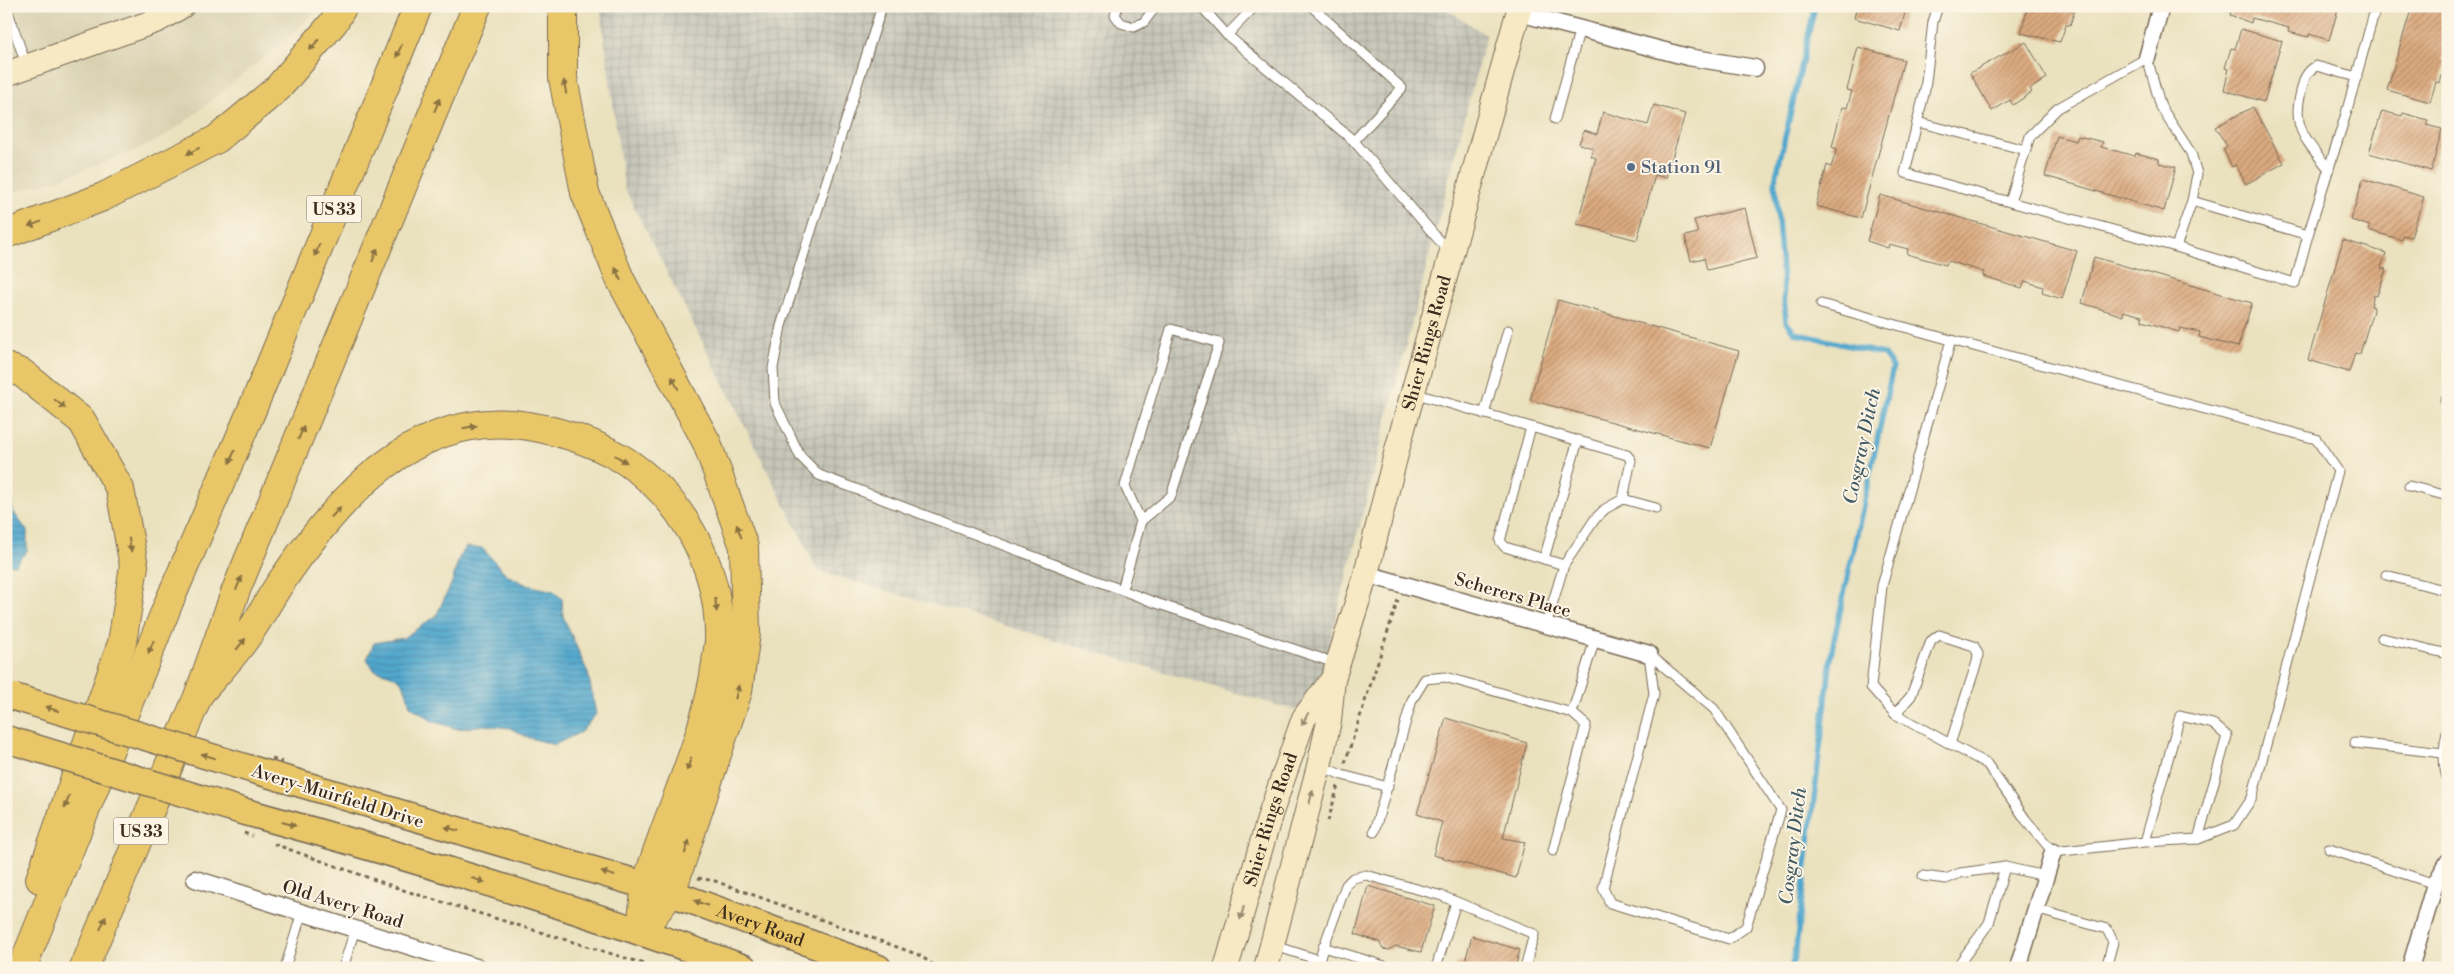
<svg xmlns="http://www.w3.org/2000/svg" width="2454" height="974" font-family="'Libre Bodoni',serif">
<defs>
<pattern id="industrial-grid" width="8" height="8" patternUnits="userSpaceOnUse" patternTransform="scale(1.25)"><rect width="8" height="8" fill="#c5c5b8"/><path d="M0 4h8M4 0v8" fill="none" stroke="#aaa99e"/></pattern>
<pattern id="water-rules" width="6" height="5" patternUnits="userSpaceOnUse" patternTransform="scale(1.25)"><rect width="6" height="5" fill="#51a7cd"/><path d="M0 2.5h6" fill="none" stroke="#4488a6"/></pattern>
<pattern id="building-hatch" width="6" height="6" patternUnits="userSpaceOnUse" patternTransform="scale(1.25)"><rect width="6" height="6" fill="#dbaa80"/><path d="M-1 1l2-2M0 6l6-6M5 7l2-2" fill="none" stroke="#b38b68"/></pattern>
</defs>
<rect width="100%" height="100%" fill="#fcf5e5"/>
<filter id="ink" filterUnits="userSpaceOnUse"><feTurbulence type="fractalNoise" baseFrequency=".02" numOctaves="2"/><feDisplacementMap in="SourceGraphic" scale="10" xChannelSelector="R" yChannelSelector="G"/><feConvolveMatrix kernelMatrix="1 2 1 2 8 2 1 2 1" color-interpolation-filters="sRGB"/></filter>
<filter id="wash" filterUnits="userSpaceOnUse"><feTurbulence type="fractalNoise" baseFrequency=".0096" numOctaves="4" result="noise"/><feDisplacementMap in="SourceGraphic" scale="20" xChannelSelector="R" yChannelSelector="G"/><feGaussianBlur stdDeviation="1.12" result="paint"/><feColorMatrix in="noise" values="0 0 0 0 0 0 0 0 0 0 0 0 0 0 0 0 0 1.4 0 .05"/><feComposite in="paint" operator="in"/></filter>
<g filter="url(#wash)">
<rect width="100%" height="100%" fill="#eae1be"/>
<path fill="#d8d1b1" d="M6,6H320L300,27L184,123L153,143L64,178L6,194Z"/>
<path fill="url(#industrial-grid)" d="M600,6H1442L1486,35L1311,715L818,571L624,187Z"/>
<g fill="url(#water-rules)" stroke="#466876">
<path d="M6,482L9,485L13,511L27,531V551L15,565L6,564Z"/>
<path d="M466,547L482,548L507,575L527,585L554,591L562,599L563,616L588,673L596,714L581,732L554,745L527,737L510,728L484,725L458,729L432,721L410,706C404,679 401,677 374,670L367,659L374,643L403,638L436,616L452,582L459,558Z"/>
</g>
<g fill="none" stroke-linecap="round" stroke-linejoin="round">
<path stroke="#51a7cd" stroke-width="5.5" d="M1791,968L1796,948L1832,649L1893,367L1883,354L1795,333L1786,322L1775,181L1815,6"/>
</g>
<g id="blocks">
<g fill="url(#building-hatch)">
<path d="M1857,6H1907L1900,31L1854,18Z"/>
<path d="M2028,6H2076L2070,25H2066L2060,42L2021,33Z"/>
<path d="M2215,6H2339L2329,40L2309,34V37L2288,32L2289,28L2252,18L2251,23L2230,15L2231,12Z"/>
<path d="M2412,6H2448V43L2442,60L2446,61L2440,83L2436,82L2430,102L2387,90Z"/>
<path d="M2241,29L2282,41L2264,102L2224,90L2229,69L2225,68L2231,48L2235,49Z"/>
<path d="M2026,42L2047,78L2030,89L2032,92L2013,105L2010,100L1992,111L1970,73Z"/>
<path d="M1858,47L1904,60L1861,218L1816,206L1827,165L1831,167L1837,149L1832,147L1842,107L1847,108L1852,91L1847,90Z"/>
<path d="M1654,105L1685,114L1666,178L1655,175L1637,240L1577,224L1596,158L1591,156L1593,148L1579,144L1584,130L1597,134L1603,112L1648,125Z"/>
<path d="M2253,107L2284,163L2246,184L2236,165L2232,167L2223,149L2227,146L2215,127Z"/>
<path d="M2382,111L2402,116L2403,113L2428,120L2426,125L2442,129L2431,171L2369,153Z"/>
<path d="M2057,136L2076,141L2078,136L2103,142L2101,147L2135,156L2136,153L2159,159V163L2176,167L2164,211L2045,176Z"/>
<path d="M2363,179L2424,197L2411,237L2403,235L2402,240L2368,230L2370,226L2351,220Z"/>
<path d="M1880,195L2077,251L2062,299L2042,293L2043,287L2025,281L2022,288L1983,276L1984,272L1948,261L1946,265L1907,254L1908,249L1889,244L1888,248L1867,241Z"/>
<path d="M1745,208L1757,258L1707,270L1704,258L1691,261L1685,236L1698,233L1694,220Z"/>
<path d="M2343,240L2386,253L2381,268L2386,269L2377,296L2374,295L2371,306L2374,307L2360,354L2355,353L2349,372L2308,360Z"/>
<path d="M2094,257L2252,303L2238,347L2199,337L2200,332L2180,328L2179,332L2142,321V316L2123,311V316L2082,303Z"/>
<path d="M1558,300L1739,351L1710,448L1530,400Z"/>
<path d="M1446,718L1527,743L1503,838L1525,842L1516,878L1433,855L1442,822L1417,814Z"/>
<path d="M1368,886L1435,906L1421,952L1395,946L1389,950L1383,949L1379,942L1355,934Z"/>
<path d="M1472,936L1520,950L1515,968H1456L1457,964L1465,961Z"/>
</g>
</g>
</g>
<g filter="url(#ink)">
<use href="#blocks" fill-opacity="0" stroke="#786a56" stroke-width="1"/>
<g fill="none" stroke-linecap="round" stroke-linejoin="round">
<g stroke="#786a56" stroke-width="11">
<g id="lane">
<path d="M6,6L27,67"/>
<path d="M882,6L781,326L773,368L775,403L800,456L819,475L1156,603L1338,664"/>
<path d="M1118,6L1115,15L1121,23L1134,27L1144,22L1156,6"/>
<path d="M1201,6L1227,35L1354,141L1449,252"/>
<path d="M1311,6L1402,88L1354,141"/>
<path d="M1938,6L1933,22L1925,90L1905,173L2010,202L2030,136L2058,108L2147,58L2161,107L2191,153L2197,174L2192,201L2308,235L2345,117L2376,6"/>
<path d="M1227,35L1255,6"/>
<path d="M1555,119L1580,28"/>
<path d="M1917,122L2026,150"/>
<path d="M2329,169C2307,142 2291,128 2301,92C2304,79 2305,73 2316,66L2357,77"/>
<path d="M2010,202L2176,247L2192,201"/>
<path d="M2176,247L2295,283L2308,235"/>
<path d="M1821,304L1951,340L1882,586L1871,687L1895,714L1987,764L2026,820L2053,852L2145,842L2198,839L2227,736L2213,724L2180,716L2145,842"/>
<path d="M1951,340L2316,439L2338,471L2252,798L2234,825L2198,839"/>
<path d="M1413,393L1531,427"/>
<path d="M2445,400H2448"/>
<path d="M1484,414L1508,330"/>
<path d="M2409,486L2448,496"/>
<path d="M1544,559L1578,440"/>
<path d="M1564,565L1595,519L1605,509L1623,499"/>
<path d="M2386,575L2448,591"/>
<path d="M1122,590L1141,521L1171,496L1219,343L1171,329L1125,486L1141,521"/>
<path d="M1546,625L1564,565L1505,547L1500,541L1531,427L1627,455L1631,460L1623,499L1656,508"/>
<path d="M2382,638L2448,654"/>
<path d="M1649,654L1714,709L1781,810L1746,927L1729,939L1610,903L1603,888L1654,694Z"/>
<path d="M1572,713L1595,639"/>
<path d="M1895,714L1911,696L1931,641L1939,635L1974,646L1978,654L1977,662L1950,744"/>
<path d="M2448,729C2443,747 2442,763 2448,781"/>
<path d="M2355,743L2443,753"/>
<path d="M1320,766L1342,775L1388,787"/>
<path d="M1374,832L1412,700L1425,679L1445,677L1572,713L1586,725L1553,851"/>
<path d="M2329,849L2435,884"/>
<path d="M1923,876L1946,879L1960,873L2005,867L2045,876"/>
<path d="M2035,909L2107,929L2113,942L2106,968"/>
<path d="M1272,945L1319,960L1316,968"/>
<path d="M1323,947L1391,968"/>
<path d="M1319,960L1346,885L1353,878L1366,875L1442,896L1534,934L1525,968"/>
<path d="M285,968L302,912"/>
<path d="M343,968L355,929"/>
<path d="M1436,968L1456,902"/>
<path d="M1956,968L1989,923L2005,867"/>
</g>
</g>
<g stroke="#786a56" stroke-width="19">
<g id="street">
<path d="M1519,13L1688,57L1755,68"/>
<path d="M2147,58L2161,6"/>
<path d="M1366,574L1649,654"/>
<path d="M195,879L479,968"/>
<path d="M2018,968L2053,852"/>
<path d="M2410,968L2435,884L2448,862"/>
</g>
</g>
<g stroke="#786a56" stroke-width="26">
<g id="secondary">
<path d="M6,74L158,20L182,6"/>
<path id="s1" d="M1226,968L1271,812L1304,718L1333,679"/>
<path id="s2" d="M1266,968L1319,766L1329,721L1333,679L1366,574L1397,450L1520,6"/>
</g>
</g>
<g stroke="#786a56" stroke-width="29">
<g id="primary">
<path id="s3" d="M254,770L671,893L878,968"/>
<path d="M242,811C411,857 579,909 744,968"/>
</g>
</g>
<g stroke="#786a56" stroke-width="30">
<g id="highway">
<path d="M563,6V78L585,193L620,279L707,443L744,547L746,633L738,691L671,893L641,931"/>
<path d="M6,234L103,197L217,139L278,88L334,22L343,6"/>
<path d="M6,367L22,373L82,421L120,489L134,566L122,643L40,879"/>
<path d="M199,694C216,674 236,654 250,632C261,616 270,598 281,582C338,498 416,407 529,426C563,432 594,442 624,460C681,497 718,563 719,632C720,642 717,653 716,663C706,740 668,810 647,883C643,898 643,916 641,931"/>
<path d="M22,968L169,602L251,412L418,6"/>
<path d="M84,968L199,694L236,590L477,6"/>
</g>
</g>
<g stroke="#786a56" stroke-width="3" stroke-dasharray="4 4" stroke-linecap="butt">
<path d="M1345,763L1398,600"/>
<path d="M1328,821L1338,786"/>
<path d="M274,844L406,891L658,968"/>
<path d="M698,878L715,881L919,955L938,968"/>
</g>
<use href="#lane" stroke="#fff" stroke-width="9"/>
<use href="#street" stroke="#fff" stroke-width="16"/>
<use href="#secondary" stroke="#f6e9c3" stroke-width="24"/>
<use href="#primary" stroke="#e9c769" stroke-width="26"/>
<use href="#highway" stroke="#e9c769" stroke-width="28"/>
<g stroke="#786a56" stroke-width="29" stroke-linecap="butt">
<g id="primary-bridge">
<path d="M14,697L254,770"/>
<path d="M6,739L242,811"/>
</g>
</g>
<g stroke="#786a56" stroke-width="3" stroke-dasharray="4 4" stroke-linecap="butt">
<path d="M272,759L282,762"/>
<path d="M244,833L252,836"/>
</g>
<use href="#primary-bridge" stroke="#e9c769" stroke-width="26"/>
</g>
<defs><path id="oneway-solid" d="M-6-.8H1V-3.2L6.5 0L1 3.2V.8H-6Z" transform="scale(1.25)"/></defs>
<g fill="#897140">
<use href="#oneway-solid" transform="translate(314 45) rotate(130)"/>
<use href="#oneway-solid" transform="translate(399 51) rotate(112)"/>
<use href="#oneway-solid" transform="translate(565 87) rotate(-100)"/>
<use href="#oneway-solid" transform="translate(437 105) rotate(-68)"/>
<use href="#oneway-solid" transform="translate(193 151) rotate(153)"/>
<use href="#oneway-solid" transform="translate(35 224) rotate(160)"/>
<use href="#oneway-solid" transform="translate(317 250) rotate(112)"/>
<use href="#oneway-solid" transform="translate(375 255) rotate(-68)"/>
<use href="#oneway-solid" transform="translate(618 274) rotate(-113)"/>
<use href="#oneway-solid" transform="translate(675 383) rotate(-118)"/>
<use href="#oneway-solid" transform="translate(60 404) rotate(39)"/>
<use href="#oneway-solid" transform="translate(470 427) rotate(-9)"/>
<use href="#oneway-solid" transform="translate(301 433) rotate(-67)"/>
<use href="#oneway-solid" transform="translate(232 457) rotate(113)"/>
<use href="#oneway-solid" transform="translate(621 459) rotate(32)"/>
<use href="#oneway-solid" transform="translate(336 512) rotate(-47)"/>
<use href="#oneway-solid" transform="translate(739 531) rotate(-110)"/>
<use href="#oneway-solid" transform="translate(130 545) rotate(80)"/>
<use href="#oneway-solid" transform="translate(239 583) rotate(-67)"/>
<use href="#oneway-solid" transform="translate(716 605) rotate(84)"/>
<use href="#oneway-solid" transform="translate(241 644) rotate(-50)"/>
<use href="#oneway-solid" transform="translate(151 647) rotate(112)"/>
<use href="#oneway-solid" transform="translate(737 692) rotate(-76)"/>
<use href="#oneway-solid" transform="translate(52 709) rotate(-163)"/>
<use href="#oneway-solid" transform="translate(208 756) rotate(-163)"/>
<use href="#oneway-solid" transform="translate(689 764) rotate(109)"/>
<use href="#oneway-solid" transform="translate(67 802) rotate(110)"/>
<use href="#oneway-solid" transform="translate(289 824) rotate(15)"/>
<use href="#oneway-solid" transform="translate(452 829) rotate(-164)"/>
<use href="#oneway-solid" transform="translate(687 847) rotate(-71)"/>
<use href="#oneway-solid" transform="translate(608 874) rotate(-164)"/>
<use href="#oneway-solid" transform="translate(478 880) rotate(17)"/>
<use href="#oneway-solid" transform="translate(701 903) rotate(-161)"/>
<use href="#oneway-solid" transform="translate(103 923) rotate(-67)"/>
</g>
<g fill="#988a70">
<use href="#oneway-solid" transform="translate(1305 719) rotate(118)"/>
<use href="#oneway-solid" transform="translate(1311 797) rotate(-75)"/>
<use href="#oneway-solid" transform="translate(1242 913) rotate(106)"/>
</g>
</g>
<circle fill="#5c6f8a" stroke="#fcf5e5" stroke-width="2" cx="1631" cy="167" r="5"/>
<g text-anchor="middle" stroke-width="4" stroke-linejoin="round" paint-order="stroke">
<g fill="#fcf5e5" stroke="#75675a" stroke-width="1">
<rect x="306.5" y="195.5" width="55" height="27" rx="4"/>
<rect x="113.5" y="817.5" width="55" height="27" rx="4"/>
</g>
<g font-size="16" font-weight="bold" fill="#3b2a1e">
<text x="334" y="215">US 33</text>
<text x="141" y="837">US 33</text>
</g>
<g font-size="18" fill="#4e5e75" stroke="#fcf5e5" text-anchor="start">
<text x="1641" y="173">Station 91</text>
</g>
<g font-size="18" fill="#3b2a1e" stroke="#fcf5e5">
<text dy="6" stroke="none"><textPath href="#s2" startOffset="646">Shier Rings Road</textPath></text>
<text transform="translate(1513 595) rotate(16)" y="6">Scherers Place</text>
<text transform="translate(338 796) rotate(17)" y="6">Avery-Muirfield Drive</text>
<text dy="6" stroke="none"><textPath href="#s1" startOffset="155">Shier Rings Road</textPath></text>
<text transform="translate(343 904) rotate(17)" y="6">Old Avery Road</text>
<text dy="6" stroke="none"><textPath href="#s3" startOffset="530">Avery Road</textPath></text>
</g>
<g font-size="19" font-style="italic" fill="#445c64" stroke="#fcf5e5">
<text transform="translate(1861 446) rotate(-78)" y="7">Cosgray Ditch</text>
<text transform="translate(1792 846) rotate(-83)" y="7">Cosgray Ditch</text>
</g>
</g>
<rect width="2454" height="974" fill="none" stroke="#fcf5e5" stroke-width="25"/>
</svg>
